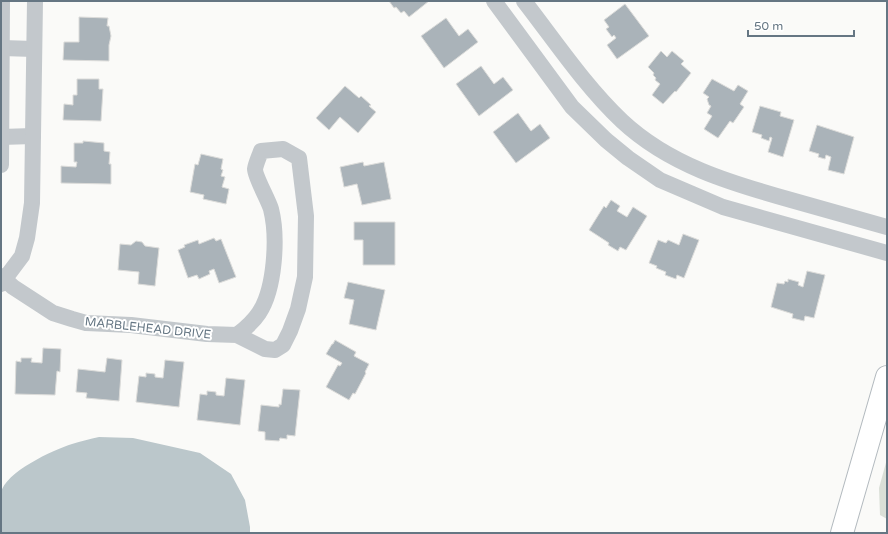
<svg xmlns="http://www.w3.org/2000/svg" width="888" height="534" font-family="'Varela Round',sans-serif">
<rect width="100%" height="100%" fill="#fafaf8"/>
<path fill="#dadfd7" d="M887,459V519L880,515L879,488Z"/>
<path fill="#bbc7cb" d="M99,437L133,438L200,453L231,474L245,500L250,527V533H1C1,520 0,505 1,493C5,472 53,450 72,444C81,441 90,439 99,437Z"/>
<g fill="#aab3b9" stroke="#dcdcda">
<path d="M389,1H429L409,17L404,11L401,13L396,7L394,8Z"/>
<path d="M625,4L649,36L617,59L607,45L616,38L614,35L612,37L606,29L609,27L604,20Z"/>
<path d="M79,17L108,18L107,26H109L111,36L109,45V61L63,60L64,42H79Z"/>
<path d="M446,18L459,36L468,29L478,42L444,68L421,36Z"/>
<path d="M661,51L667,57L672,51L684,61L681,64L691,73L676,92L675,91L663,104L652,95L660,84L655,80L656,78L653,75L654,73L648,67Z"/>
<path d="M481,66L494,84L503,77L513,90L479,116L456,84Z"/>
<path d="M77,79H99V89H103L101,121L63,120L64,104L73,105V95H77Z"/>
<path d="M712,79L734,91L738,85L748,91L740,104L744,107L733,123L730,121L718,138L704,129L712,116L707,113L711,106L709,105L707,99L709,97L703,93Z"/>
<path d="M345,86L359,98L361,96L371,105L369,106L376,112L358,133L340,117L329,130L316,118Z"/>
<path d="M760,106L781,112L780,116L794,120L783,157L768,152L772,138L770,137L769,141L761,138L762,135L752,132Z"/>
<path d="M518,113L531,131L540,124L550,138L516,163L493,132Z"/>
<path d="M817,125L854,137L844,174L828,170L831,157L826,155L825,159L818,157L819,154L809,151Z"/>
<path d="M83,141L104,143V151L110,152L109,164H111V184L61,183V166L76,167L77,162H74V143H83Z"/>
<path d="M201,154L223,159L221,169L223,170L221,176L225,177L222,187L229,189L226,204L203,199L204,195L190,192L195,164L198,165Z"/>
<path d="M363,162L364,166L384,162L391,199L362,205L357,184L344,187L340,167Z"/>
<path d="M611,200L620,206L617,211L627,217L633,207L647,216L626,250L620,247L618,251L608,245L609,243L589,230L604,206L606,208Z"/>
<path d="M354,222H395V265H363V240H354Z"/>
<path d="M683,234L699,240L684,278L677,275L676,279L665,275L666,272L656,268L657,266L649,263L658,240L666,243L668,240L679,245Z"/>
<path d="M214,238L216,241L221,239L236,277L219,283L214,269L209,271L210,274L199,279L197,275L188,278L178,250L185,247L184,245L198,240L199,244Z"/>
<path d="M136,241L142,242L145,246L159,248L155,286L138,284L139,272L118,270L120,244L131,245Z"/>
<path d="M807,271L825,275L814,318L805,316L804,321L792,318L793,314L771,307L777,283L784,284L785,281L788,282V279L799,282L798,285L803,287Z"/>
<path d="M348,282L385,290L376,330L349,324L354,300L344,298Z"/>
<path d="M335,340L356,352L354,356L369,364L365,372L366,373L355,394L353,393L349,400L326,387L338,365L340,366L342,363L326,354L332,344H333Z"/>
<path d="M43,348L61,349L60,372L57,371L55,395L15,394L16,361L21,362V358H32L31,362L42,363Z"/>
<path d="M107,358L122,360L119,401L86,398L87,393L76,392L78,369L105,372Z"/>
<path d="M165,360L184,362L179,407L136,402L139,376L146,377V373L155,374V377L163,378Z"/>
<path d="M226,378L245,380L240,425L197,420L200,394L207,395V391L216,392V395L224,396Z"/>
<path d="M283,389L300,390L295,436L287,435V439L280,438L279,441L265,440V432L258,431L261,405L279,407V404L281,405Z"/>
</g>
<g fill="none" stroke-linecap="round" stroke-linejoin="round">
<g stroke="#b3babf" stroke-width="24">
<path id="secondary" d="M842,533L887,377"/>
</g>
<g stroke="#c3c8cc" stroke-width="16">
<path d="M494,1L572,107L606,140L628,158L660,180L723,207L887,253"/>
<path d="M524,1C555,41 585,86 622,121C669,165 730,183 791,200C823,209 855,218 887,227"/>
<path d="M2,48L34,49"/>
<path d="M1,137L33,136"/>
<path d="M1,165L2,1"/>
<path d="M1,276L13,287L53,313L72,319L86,323L131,325L207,334L237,335L265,349L275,350L283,345L290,331L298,309L305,277L306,216L299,158L283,149L261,151C259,157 256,163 255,169C255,177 268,199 271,209C278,237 275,289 259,313C253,322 245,329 237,335"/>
<path d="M1,284L22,256L27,238L32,203L35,1"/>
</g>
<use href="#secondary" stroke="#fff" stroke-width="22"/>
</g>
<g text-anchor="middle" stroke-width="4" stroke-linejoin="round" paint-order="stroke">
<g font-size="12" fill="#657683" stroke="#fff">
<text transform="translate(148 328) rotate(6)" y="4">MARBLEHEAD DRIVE</text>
</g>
</g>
<rect width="888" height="534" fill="none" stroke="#657683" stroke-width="4"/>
<path d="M748 30v6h106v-6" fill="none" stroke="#657683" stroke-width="2"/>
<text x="754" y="30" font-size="12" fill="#657683" stroke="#ffffff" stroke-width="3" paint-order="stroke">50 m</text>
</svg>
